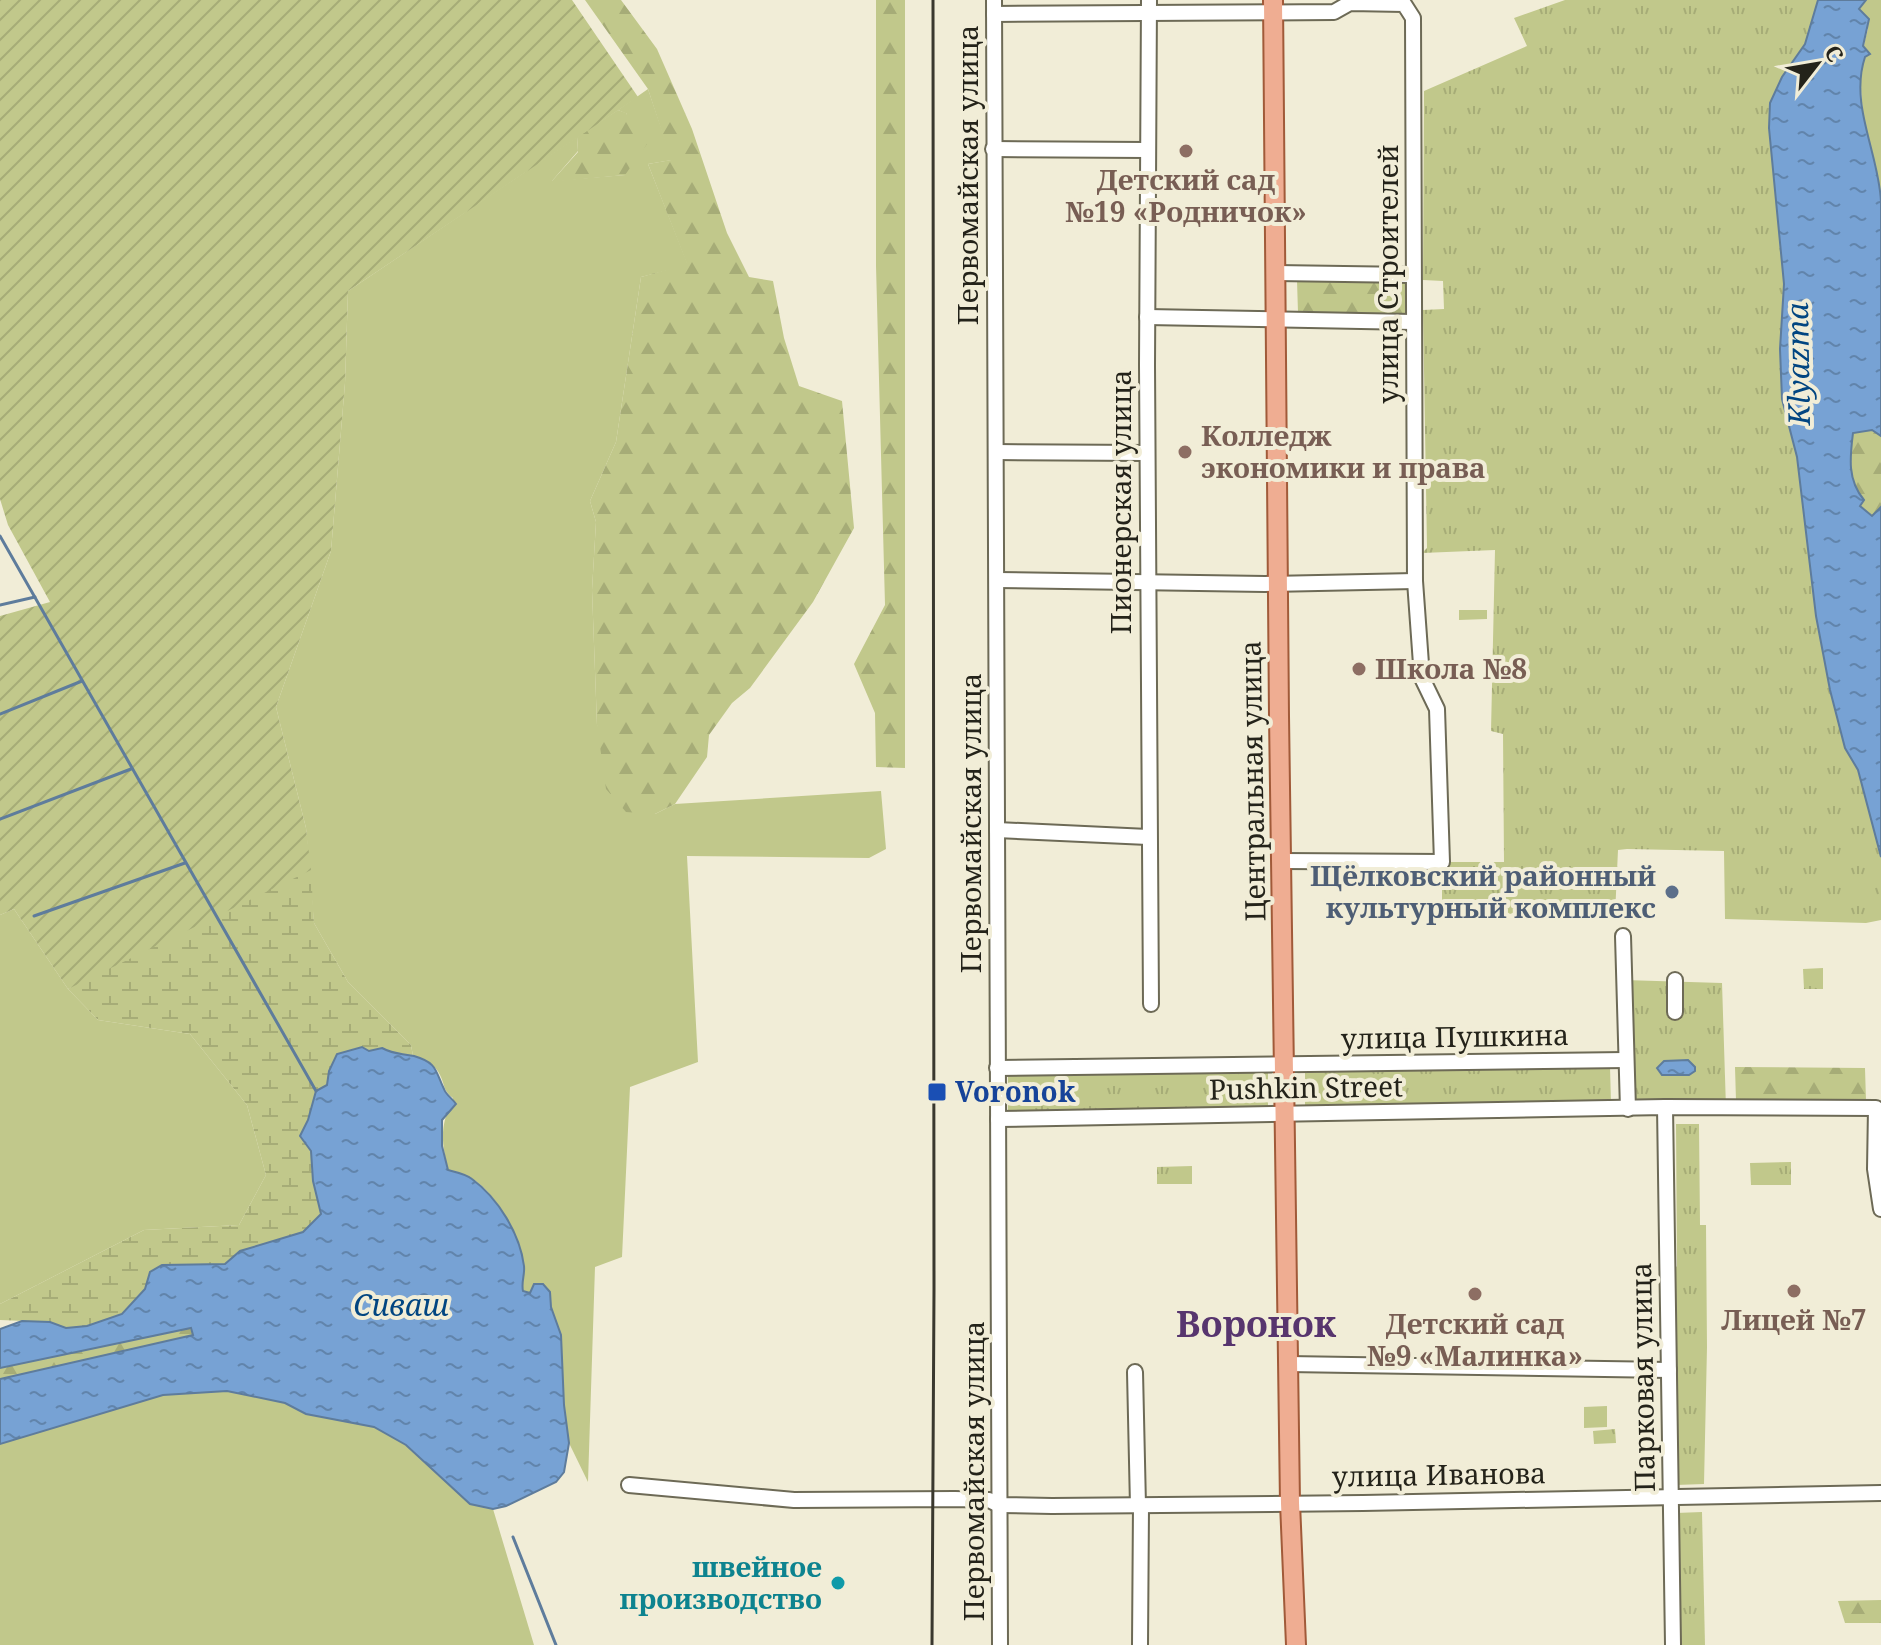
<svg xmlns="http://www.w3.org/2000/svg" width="1881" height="1645" font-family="'Noto Serif',serif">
<defs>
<pattern id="forest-firs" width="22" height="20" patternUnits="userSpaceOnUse" patternTransform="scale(2)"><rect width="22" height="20" fill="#c1c88b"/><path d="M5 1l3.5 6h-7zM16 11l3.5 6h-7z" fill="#a6ac77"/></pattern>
<pattern id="wetland-marsh" width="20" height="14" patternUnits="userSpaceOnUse" patternTransform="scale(2)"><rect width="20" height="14" fill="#c1c88b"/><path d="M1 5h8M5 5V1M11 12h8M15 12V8" fill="none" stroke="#a6ac77"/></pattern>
<pattern id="park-tufts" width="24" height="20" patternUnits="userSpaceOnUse" patternTransform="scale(2)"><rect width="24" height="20" fill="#c1c88b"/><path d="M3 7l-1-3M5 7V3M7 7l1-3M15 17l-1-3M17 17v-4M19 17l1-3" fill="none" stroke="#a6ac77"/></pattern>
<pattern id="garden-furrows" width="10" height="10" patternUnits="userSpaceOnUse" patternTransform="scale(2)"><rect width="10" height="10" fill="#c1c88b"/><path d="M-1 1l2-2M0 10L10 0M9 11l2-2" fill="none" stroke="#a6ac77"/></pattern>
<pattern id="water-ripples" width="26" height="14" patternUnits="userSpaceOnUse" patternTransform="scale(2)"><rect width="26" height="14" fill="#77a2d4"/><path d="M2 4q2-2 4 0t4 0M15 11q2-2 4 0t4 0" fill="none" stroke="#6184ab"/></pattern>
</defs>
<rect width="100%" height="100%" fill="#f1edd7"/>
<g fill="#c1c88b">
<path d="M1866,0H1881V198C1868,143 1851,83 1868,29L1858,9Z"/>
<path d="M648,89L672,160L648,164L688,265L641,277L616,442L590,501L596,522L592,590L597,725L655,814L675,804L881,791L886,849L869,858L687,856L698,1062L630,1087L622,1257L595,1267L588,1482L569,1443L564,1405L561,1335L551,1307L550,1292L543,1284H534L530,1293L523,1291C521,1282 525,1275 524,1266C521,1237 494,1188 467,1176C461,1173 454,1172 448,1170C441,1140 440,1126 453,1098C443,1091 445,1085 440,1075C436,1064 422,1060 413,1056L411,1045L348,982L314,923L306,828L276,707L331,551L345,383L348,291L577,137L578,151L552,181L625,175L627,114L618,110Z"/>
<path d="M14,909L68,989L98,1020L190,1034L247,1105L266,1175L239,1225L144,1230L0,1304V915Z"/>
<path d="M227,1391L285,1403L306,1414L374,1427L406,1445L470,1504L493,1509L534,1645H0V1444L163,1395Z"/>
<path d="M1607,1406V1427L1584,1428V1407Z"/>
</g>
<g fill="url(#forest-firs)">
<path d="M585,0H621L657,49L692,129L727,233L749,277L773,281L784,338L799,386L842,401L854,528L813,602L750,688L732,703L709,735L707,757L675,804L655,814L626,812L606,789L597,725L592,590L596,522L590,501L616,442L641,277L687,264L648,164L671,160L648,89Z"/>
<path d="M876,0H905V768L876,767L875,713L854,664L885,605L876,266Z"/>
<path d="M618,110L626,113L647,144L625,175L551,182L578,152L577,137Z"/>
<path d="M1297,281L1408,282V316L1298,312Z"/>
<path d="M1863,429L1873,430L1881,436V507L1873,517L1863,511L1859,505L1851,477L1848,451L1852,433Z"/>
<path d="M1735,1067L1865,1068L1866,1101H1736Z"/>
<path d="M192,1328L194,1336L0,1379V1368Z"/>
<path d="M1881,1600V1623H1845L1838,1601Z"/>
</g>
<path fill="url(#wetland-marsh)" d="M311,870L314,923L348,982L411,1045L413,1056L395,1055L382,1048L329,1071L327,1085L316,1091L308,1120L300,1136L311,1150L313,1181L321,1214L303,1232L240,1251L225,1264L162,1265L150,1272L145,1289L122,1314L87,1326L66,1328L50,1322L0,1320V1304L144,1230L239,1225L266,1175L247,1105L190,1034L98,1020L68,989L251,871Z"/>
<g fill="url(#park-tufts)">
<path d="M1565,0H1818L1805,44L1782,77L1770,103L1769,128L1784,284L1780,349L1782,399L1797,457L1816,616L1830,690L1845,748L1858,770L1881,857V920L1866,923L1725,919L1724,851L1627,849L1618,850L1615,915L1442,913V862H1504L1503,734L1491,731L1495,550L1422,553L1427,548L1423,310L1444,309L1443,281L1423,280L1424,91L1527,46L1514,18Z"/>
<path d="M1459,610H1487V619L1459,620Z"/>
<path d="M1823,968V989H1804L1803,969Z"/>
<path d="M1624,980L1722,983L1726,1108L1628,1109Z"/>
<path d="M1610,1067L1611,1103L1305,1106V1072Z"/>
<path d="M1268,1068V1108L1008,1113V1070Z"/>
<path d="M1676,1124H1699L1700,1225H1706L1707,1347L1704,1484L1676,1485L1670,1275L1677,1266Z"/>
<path d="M1791,1162V1185H1751L1750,1163Z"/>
<path d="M1192,1166V1184H1157V1167Z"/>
<path d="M1615,1429L1616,1443L1594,1444L1593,1431Z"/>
<path d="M1702,1512L1705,1645H1678L1676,1513Z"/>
</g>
<path fill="url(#garden-furrows)" d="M0,0H572L638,97L348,291L345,383L331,551L276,707L306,828L311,870L68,989L14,909L0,915V616L50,602L8,525L0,499Z"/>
<g fill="url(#water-ripples)" stroke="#5e7c9c" stroke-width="2">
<path d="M1818,0H1866L1859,9L1869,19L1863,46L1870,54L1865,57C1849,105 1879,153 1881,202C1881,279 1881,358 1881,436L1872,430L1853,433C1850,457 1847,480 1864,500L1860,506L1872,516L1881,507V857L1858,770L1845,748L1830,690L1816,616L1797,457L1782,399L1780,349L1784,284L1769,128L1770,103L1782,77L1805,44Z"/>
<path d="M362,1047L369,1051L382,1048C395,1055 401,1053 414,1056C438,1063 435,1071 444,1089C446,1095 452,1098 456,1104L442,1120V1146L448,1170C456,1172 466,1174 472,1179C498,1198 520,1234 524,1266C525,1275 521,1282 523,1291L530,1293L534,1284H543L550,1292L551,1307L561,1335L564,1405L569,1443L564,1472L556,1482L506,1506L493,1509L470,1504L406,1445L374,1427L306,1414L285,1403L227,1391L163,1395L0,1444V1379L193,1335L191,1328L0,1368V1329L22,1321L50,1322L66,1328L87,1326L122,1314L145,1289L150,1272L162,1265L225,1264L240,1251L303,1232L321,1214L313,1181L311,1151L300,1136L308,1120L316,1091L327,1085L329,1071L337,1054Z"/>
<path d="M1688,1060L1695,1067V1071L1689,1075H1662L1657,1068L1664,1061Z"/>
</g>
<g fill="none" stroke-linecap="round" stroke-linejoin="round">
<g stroke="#5e7c9c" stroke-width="3">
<path d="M0,536L316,1091"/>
<path d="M0,605L35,597"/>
<path d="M0,714L82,681"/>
<path d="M0,819L131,769"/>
<path d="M34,916L185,863"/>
<path d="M513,1537L556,1645"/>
</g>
<g stroke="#6d6a56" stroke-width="18">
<g id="minor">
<path d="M994,0L1000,1645"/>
<path d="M1149,0L1147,365L1151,1004"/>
<path d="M994,14L1334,12L1350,3L1404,4L1413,18L1415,581L1422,678L1437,709L1442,862L1283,861"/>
<path d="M993,149L1147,150"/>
<path d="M1276,273L1412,275"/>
<path d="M1147,317L1413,322"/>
<path d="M996,452L1147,453"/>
<path d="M997,580L1265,584L1415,581"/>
<path d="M997,830L1148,837"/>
<path d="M1623,936L1628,1109"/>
<path d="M1675,1012V980"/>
<path d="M997,1068L1626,1060"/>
<path d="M1665,1107L1673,1645"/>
<path d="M998,1119L1665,1107L1876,1108L1875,1169L1881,1209"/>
<path d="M1288,1364L1669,1370"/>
<path d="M1135,1372L1138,1506"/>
<path d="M629,1485L794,1500L955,1499L989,1500L999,1505L1052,1506L1363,1503L1881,1493"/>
<path d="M1140,1645L1141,1506"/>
</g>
</g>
<g stroke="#a15a39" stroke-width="22">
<path id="major" d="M1273,0L1279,716L1290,1503L1296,1645"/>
</g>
<use href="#minor" stroke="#fff" stroke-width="14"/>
<use href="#major" stroke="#efad92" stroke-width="18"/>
<path stroke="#3a382e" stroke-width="3" d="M932,1645L934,1289L933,0"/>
</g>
<g fill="#8d6e63" stroke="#f1edd7" stroke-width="3">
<circle cx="1186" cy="151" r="8"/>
<circle cx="1185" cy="452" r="8"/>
<circle cx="1359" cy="669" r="8"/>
<circle cx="1794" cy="1291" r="8"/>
<circle cx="1475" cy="1294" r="8"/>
</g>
<circle fill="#5c6f8a" stroke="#f1edd7" stroke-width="3" cx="1672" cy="892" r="8"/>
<rect fill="#1a4fb4" stroke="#f1edd7" stroke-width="3" x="927" y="1082" width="20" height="20" rx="4"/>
<circle fill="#0f9aa8" stroke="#f1edd7" stroke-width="3" cx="838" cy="1583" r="8"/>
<g text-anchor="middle" stroke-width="8" stroke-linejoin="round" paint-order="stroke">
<g font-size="28" fill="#24231a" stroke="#f1edd7">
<text transform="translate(968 175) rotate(-90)" y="10">Первомайская улица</text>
<text transform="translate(1388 274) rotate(-90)" y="10">улица Строителей</text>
<text transform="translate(1121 502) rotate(-90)" y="10">Пионерская улица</text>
<text transform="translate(1253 781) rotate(-91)" y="10">Центральная улица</text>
<text transform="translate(971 823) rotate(-90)" y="10">Первомайская улица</text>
<text transform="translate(1455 1037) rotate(-1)" y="10">улица Пушкина</text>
<text transform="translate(1306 1088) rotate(-1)" y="10">Pushkin Street</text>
<text transform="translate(1643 1377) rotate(-91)" y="10">Парковая улица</text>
<text transform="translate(974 1471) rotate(-90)" y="10">Первомайская улица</text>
<text transform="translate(1439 1475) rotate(-1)" y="10">улица Иванова</text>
</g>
<g font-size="28" font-weight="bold" fill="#785e54" stroke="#f1edd7">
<text x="1186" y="190">Детский сад<tspan x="1186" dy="32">№19 «Родничок»</tspan></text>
<text x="1201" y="446" text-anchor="start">Колледж<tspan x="1201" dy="32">экономики и права</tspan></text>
<text x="1375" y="679" text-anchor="start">Школа №8</text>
<text x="1794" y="1330">Лицей №7</text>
<text x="1475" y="1334">Детский сад<tspan x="1475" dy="32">№9 «Малинка»</tspan></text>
</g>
<g font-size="28" font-weight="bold" fill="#4e5e75" stroke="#f1edd7" text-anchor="end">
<text x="1656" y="886">Щёлковский районный<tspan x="1656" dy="32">культурный комплекс</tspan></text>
</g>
<g font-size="28" font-weight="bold" fill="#164399" stroke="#f1edd7" text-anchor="start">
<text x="955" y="1102">Voronok</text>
</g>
<g font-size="28" font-weight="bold" fill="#0d838f" stroke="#f1edd7" text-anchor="end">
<text x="822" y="1577">швейное<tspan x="822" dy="32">производство</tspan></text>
</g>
<g font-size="30" font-style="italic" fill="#014581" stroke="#f1edd7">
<text transform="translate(1799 364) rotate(-91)" y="10">Klyazma</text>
<text x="401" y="1316">Сиваш</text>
</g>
<g font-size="36" font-weight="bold" fill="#57356e" stroke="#f1edd7">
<text x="1256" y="1337">Воронок</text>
</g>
</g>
<g transform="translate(1817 64) rotate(59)" stroke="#f1edd7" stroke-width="6" paint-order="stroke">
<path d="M0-6L14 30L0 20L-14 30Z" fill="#24231a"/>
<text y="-12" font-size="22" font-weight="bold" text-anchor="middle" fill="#24231a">С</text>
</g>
</svg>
